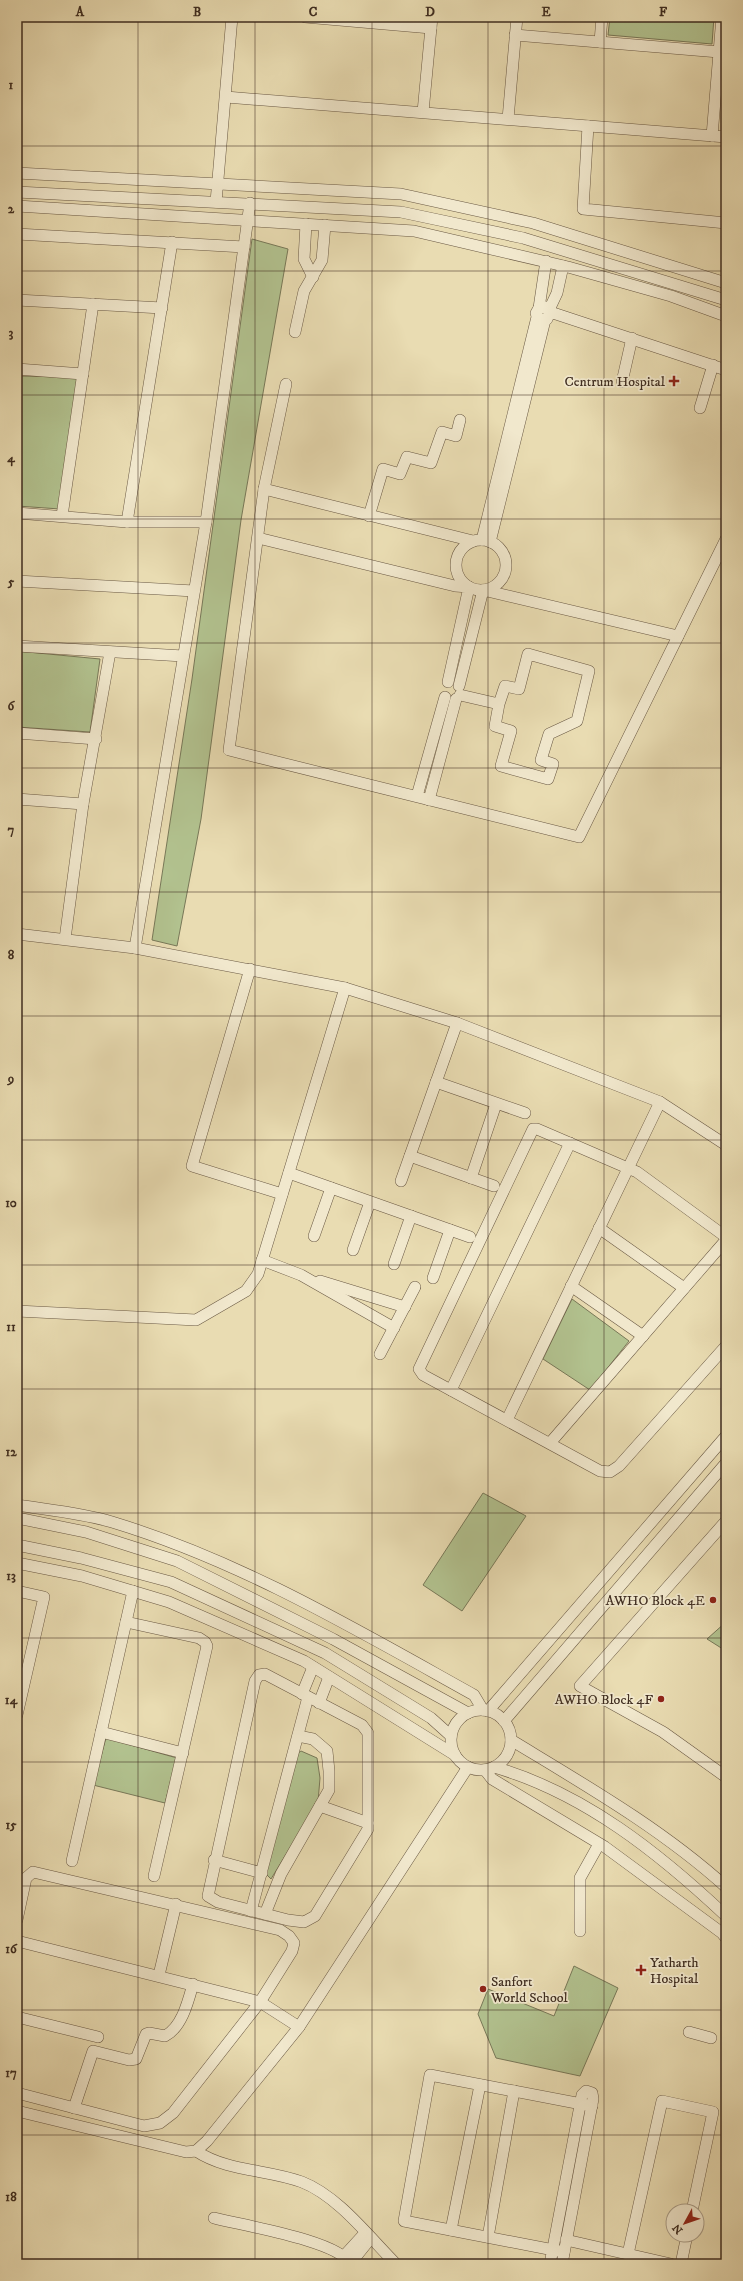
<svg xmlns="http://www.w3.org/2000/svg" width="743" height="2281" font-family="'IM FELL DW Pica',serif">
<rect width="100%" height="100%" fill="#e9dcb2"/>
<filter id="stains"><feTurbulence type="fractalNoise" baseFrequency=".005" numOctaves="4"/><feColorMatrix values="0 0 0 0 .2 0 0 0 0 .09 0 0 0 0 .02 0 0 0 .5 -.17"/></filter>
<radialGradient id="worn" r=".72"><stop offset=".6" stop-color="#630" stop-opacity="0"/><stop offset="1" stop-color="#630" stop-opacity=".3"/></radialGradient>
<g fill="#b2c28f" stroke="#787858">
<path d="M610,17H714L712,44L608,35Z"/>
<path d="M252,239L288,249L241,520L201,819L177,946L152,940L192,679Z"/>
<path d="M17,376L78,377L60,509L17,506Z"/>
<path d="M17,651L100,659L90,732L17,727Z"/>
<path d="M572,1299L629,1341L590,1390L543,1359Z"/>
<path d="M483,1493L526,1516L462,1611L423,1585Z"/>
<path d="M726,1622V1651L707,1639Z"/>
<path d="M106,1738L177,1758L165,1803L93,1785Z"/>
<path d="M301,1751L317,1758L320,1778L318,1802L271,1879L264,1872L295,1755Z"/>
<path d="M574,1966L618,1988L580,2076L496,2058L478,2014L488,1989L554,2016Z"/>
</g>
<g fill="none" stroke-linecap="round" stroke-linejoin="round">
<g stroke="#6a5944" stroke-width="12">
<g id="minor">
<path d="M305,17L431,28"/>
<path d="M515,35L719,52"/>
<path d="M600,42L602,17"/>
<path d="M226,97L726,137"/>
<path d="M423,112L432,17"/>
<path d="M508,119L517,17"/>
<path d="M588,126L583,209L726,223"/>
<path d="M712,136L722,17"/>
<path d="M17,173L401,194L533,223L726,283"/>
<path d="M17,192L401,212L523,238L726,300"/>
<path d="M216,202L232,17"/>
<path d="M17,206L414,231L568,267L671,296L726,316"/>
<path d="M306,224L304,259L313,277"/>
<path d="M17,234L244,247"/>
<path d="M17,300L162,308"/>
<path d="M539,308L546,261"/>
<path d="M549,310L557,293L563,266"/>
<path d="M550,312L547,319H539L536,313L539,308L546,307L550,312L726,370"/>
<path d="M295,332L304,291L322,260L325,225"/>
<path d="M17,369L83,374"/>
<path d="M622,382L632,338"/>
<path d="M286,384L264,489L229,750L579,837L726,539"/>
<path d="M700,408L713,365"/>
<path d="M264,489L473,541"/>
<path d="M17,513L127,522H206"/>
<path d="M62,516L93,304"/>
<path d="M369,516L383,469L400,474L407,457L431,463L442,432L456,436L460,420"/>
<path d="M127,522L172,242"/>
<path d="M258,538L455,586L469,587L448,682"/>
<path d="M482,540L537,317"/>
<circle cx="481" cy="565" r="25"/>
<path d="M490,542L545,320"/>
<path d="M17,581L194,591"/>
<path d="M17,646L183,656"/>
<path d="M459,686L483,590L678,636"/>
<path d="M460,695L499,704L495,726L511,731L501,766L548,779L553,764L541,760L549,734L577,721L589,671L528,654L519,689L505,686L499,704"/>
<path d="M17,733L96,739"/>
<path d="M417,796L445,697"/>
<path d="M17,799L83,804"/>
<path d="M429,800L456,699"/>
<path d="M17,934L135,948L345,988L457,1023L660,1102L726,1145"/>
<path d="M65,939L83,804L110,652"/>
<path d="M135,948L206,522L250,203"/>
<path d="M250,969L192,1166L282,1194"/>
<path d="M436,1082L525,1113"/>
<path d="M410,1156L494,1186"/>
<path d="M289,1173L470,1237"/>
<path d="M471,1178L496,1104"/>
<path d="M401,1181L457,1023"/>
<path d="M599,1228L684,1288"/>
<path d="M314,1236L331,1188"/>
<path d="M726,1237L637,1172L537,1129H533L419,1369L423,1375L600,1471L610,1472L619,1466L726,1346"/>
<path d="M353,1250L370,1202"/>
<path d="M262,1260L301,1275L394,1328"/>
<path d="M394,1264L411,1216"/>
<path d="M433,1278L450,1230"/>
<path d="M320,1281L405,1307"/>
<path d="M571,1286L643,1336"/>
<path d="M17,1311L196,1320L246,1291L258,1274L345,988"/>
<path d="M380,1354L415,1287"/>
<path d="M451,1390L570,1143"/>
<path d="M507,1420L660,1102"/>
<path d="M550,1443L726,1240"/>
<path d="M17,1505C48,1510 82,1513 112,1522C241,1561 357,1630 474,1695L483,1710"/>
<path d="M17,1518L86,1532L177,1561L333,1639L468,1713"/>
<path d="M726,1521L580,1686L663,1732L726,1777"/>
<path d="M17,1545L81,1558L171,1582L325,1653L431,1718L451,1736"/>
<path d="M17,1563L82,1576L169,1602L304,1661L455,1755"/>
<path d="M17,1591L44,1597L17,1715"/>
<path d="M126,1622L199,1638L205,1642L207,1646L154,1876"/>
<path d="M265,1674L362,1725L368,1733V1829L315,1916L304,1922L288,1920L218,1902L208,1896L255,1681L259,1675Z"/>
<path d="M302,1694L313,1667"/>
<path d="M319,1703L329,1677"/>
<circle cx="481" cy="1740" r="30"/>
<path d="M488,1711L726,1436"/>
<path d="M504,1721L726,1463"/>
<path d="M101,1732L183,1753"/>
<path d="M511,1740C585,1785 662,1829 726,1887"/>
<path d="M494,1767C584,1793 659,1853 726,1916"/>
<path d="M485,1770L492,1779L605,1847L722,1933L726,1938"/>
<path d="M320,1806L368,1823"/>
<path d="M214,1860L262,1873"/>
<path d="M72,1861L133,1591"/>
<path d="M251,1911L308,1697"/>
<path d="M265,1914L281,1874L329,1790V1771L327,1751L313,1739L298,1736"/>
<path d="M17,1920L26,1878L33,1872L280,1930L289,1936L294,1943L292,1951L260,2002L173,2113L160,2123L144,2126L17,2093"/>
<path d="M580,1931V1878L599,1844"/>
<path d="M17,1941L260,2002L299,2027"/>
<path d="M159,1975L176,1904"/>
<path d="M17,2017L98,2037"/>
<path d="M689,2032L711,2038"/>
<path d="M74,2108L93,2051L129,2060L136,2059L146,2034L149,2033L165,2036C182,2027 188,2002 193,1984"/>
<path d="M17,2111L186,2152L196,2151L207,2141L299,2027L468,1767"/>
<path d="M196,2151C228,2172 267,2169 302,2182C338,2196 369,2237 396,2264"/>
<path d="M214,2218C240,2225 340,2241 350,2264"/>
<path d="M451,2230L480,2085"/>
<path d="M488,2237L514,2091"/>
<path d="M566,2240L671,2264"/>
<path d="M564,2252L404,2221L430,2075L592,2106"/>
<path d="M628,2254L662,2101L713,2112L692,2211"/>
<path d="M344,2256L365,2233"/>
<path d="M350,2264L370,2239"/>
<path d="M550,2264L582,2095L586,2091L592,2093L593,2099L562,2264"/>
<path d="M681,2264L687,2235"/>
</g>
</g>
<use href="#minor" stroke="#f1e8cd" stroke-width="11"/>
</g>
<path fill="none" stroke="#3f2d20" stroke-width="1" stroke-opacity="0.55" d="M138,17V2264M255,17V2264M372,17V2264M488,17V2264M604,17V2264M17,146H726M17,271H726M17,395H726M17,519H726M17,643H726M17,768H726M17,892H726M17,1016H726M17,1140H726M17,1265H726M17,1389H726M17,1513H726M17,1638H726M17,1762H726M17,1886H726M17,2010H726M17,2135H726"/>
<g fill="#8f2418" stroke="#f1e8cd" stroke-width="1.5">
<path d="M672 375h4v4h4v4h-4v4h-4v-4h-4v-4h4z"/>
<circle cx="713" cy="1600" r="4"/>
<circle cx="661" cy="1699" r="4"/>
<path d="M639 1964h4v4h4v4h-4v4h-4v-4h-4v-4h4z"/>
<circle cx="483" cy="1989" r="4"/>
</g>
<g text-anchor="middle" stroke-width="3.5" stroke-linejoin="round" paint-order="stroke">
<g font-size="14" fill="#3f2d20" stroke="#f1e8cd" text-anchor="end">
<text x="665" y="386">Centrum Hospital</text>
<text x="705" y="1605">AWHO Block 4E</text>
<text x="653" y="1704">AWHO Block 4F</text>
<text x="650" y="1967" text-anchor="start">Yatharth<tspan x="650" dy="16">Hospital</tspan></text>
<text x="491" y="1986" text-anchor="start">Sanfort<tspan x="491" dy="16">World School</tspan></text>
</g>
</g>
<rect width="743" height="2281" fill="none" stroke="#e9dcb2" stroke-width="44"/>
<g transform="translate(685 2223) rotate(230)"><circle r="19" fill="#f1e8cd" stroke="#aa9d88"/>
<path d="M0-3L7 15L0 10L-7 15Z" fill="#8f2418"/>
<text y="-6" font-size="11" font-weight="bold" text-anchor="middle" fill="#3f2d20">N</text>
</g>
<rect x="22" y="22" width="699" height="2237" fill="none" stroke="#3f2d20" stroke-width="1.5"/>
<g font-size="13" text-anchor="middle" font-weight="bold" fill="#3f2d20">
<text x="80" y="16">A</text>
<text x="197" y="16">B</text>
<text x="313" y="16">C</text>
<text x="430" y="16">D</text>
<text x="546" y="16">E</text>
<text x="663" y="16">F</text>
<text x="11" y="89">1</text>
<text x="11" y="213">2</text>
<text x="11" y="337">3</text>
<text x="11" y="462">4</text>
<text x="11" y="586">5</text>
<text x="11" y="710">6</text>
<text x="11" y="834">7</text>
<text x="11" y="959">8</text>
<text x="11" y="1083">9</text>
<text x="11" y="1207">10</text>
<text x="11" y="1331">11</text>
<text x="11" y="1456">12</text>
<text x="11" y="1580">13</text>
<text x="11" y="1704">14</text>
<text x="11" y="1829">15</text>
<text x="11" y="1953">16</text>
<text x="11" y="2077">17</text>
<text x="11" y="2201">18</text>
</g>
<rect width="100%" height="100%" filter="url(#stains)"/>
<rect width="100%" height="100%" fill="url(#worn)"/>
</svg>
